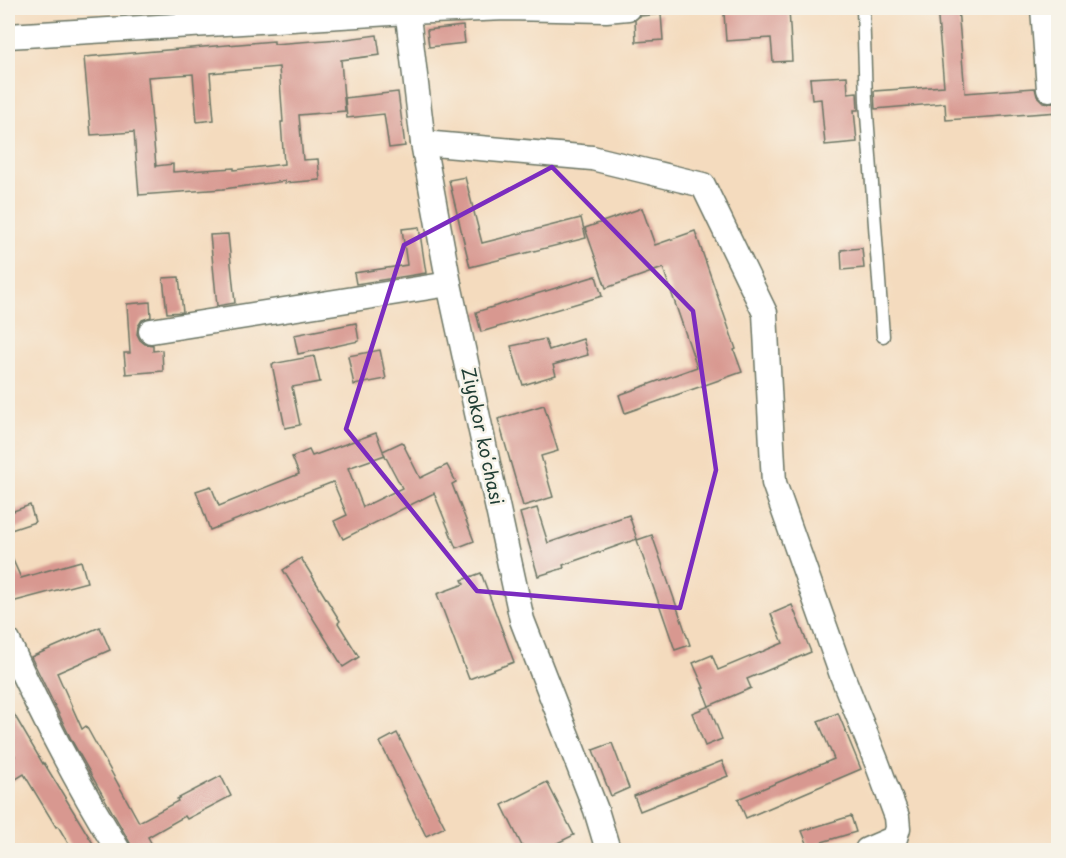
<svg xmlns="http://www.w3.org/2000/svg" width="1066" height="858" font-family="'Playpen Sans',sans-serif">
<rect width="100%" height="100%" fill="#f7f3e8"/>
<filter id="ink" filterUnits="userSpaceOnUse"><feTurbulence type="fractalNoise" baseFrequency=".0167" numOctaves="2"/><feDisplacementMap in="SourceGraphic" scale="12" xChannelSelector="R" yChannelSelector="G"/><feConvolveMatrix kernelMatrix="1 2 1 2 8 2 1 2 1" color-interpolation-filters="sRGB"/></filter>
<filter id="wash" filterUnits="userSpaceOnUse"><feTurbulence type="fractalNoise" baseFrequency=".008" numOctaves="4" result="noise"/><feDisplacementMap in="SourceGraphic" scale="24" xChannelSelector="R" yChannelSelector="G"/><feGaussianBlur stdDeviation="1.35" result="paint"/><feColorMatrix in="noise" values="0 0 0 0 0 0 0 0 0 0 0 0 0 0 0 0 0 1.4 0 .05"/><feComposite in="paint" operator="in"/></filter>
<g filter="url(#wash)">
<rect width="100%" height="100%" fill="#f4dbbe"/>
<g id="blocks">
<g fill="#d89890" fill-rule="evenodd">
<path d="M937,8H958L965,93L1035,88L1037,96L1043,102L1051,103L1059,99V112L946,120L945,103L875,109L874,91L944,86Z"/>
<path d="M789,9L792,61L773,62L771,38L726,41L724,13Z"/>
<path d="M661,14L663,40L636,42L635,20L640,16Z"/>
<path d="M463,26L465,43L429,47L427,30Z"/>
<path d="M377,35L380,55L341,60L345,111L299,115L303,160L318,159L320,180L285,183V181L223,189L139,195L134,132L91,135L84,57L274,41V44L339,39V40ZM279,67L283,122H281L284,164L234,170V168L173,172V164L156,166L148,77L193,74L197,122L214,120L210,73Z"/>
<path d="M847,76L848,93L857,92L858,110H854L857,142L825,145L821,99L812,100L810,78Z"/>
<path d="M398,92L405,146L389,148L384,114L347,118L345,98Z"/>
<path d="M465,177L482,243L581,218L586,238L470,267L449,180Z"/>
<path d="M642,208L655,245L695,231L736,349L734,350L742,372L625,413L619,395L697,367L663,268L606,288L585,228Z"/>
<path d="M419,227L426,273L356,284L354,273L407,265L402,229Z"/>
<path d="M228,234L235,303L217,306L210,235Z"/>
<path d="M862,248L864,268L842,270L841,250Z"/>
<path d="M596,276L602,296L481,332L476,312Z"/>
<path d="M179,277L183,312L167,313L163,278Z"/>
<path d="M150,302L151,317L142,320L138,326L137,334L140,340L145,344L153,345V351L162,350L163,371L126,374L124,353H130L127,304Z"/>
<path d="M356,323L359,341L298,354L294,335Z"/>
<path d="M545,339L549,350L583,339L588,355L553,365L556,375L523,385L511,346Z"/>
<path d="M380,350L386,379L354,385L348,356Z"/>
<path d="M314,356L320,382L292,387L300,425L285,428L272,364Z"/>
<path d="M544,405L558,451L541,456L553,497L523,506L498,419Z"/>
<path d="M376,433L383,451L402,442L420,478L447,465L456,482L452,484L474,541L456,548L434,493L343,539L334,521L347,515L333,482L210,530L196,491L211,486L219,506L299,474L292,457L309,450L312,456ZM383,452L402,488L363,507L348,468L385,455Z"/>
<path d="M30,505L35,522L8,531V513Z"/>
<path d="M537,508L548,543L629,515L637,539L563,565L564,568L538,576L520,513Z"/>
<path d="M652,535L690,645L675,650L637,540Z"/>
<path d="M8,549L21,578L81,561L87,582L8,603Z"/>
<path d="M301,558L340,621L338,623L359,657L343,667L283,570Z"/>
<path d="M481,573L514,662L469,679L437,594L464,584L462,580Z"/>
<path d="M792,605L811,652L747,679L751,688L709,706L702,688H704L693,663L712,655L718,670L783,643L771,614Z"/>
<path d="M100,627L110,650L57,673L82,729L86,726L139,822L178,801L177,799L221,776L231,796L187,819L185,816L148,837L155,850H132L130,843L72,741L31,657Z"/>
<path d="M8,704L43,764L44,763L97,850H72L58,826L56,827L24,774L8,784V761L15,756L8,743Z"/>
<path d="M709,706L722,739L705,746L692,713Z"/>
<path d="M838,713L861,769L746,818L738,799L834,759L818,721Z"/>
<path d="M397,733L445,827L426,836L380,742Z"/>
<path d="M612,743L629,788L611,796L593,750Z"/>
<path d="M722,761L728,776L640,811L634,796Z"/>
<path d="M547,782L574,835L543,850H524L502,805Z"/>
<path d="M851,816L856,832L822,842L809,848L802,831Z"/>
</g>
</g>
</g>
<g filter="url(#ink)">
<use href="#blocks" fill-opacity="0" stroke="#6a7464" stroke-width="1.5"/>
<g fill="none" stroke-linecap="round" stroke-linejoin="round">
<g stroke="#6a7464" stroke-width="15">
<path id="service" d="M863,8L866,101L883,336"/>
</g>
<g stroke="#6a7464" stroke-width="27">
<g id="minor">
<path d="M407,8L423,143L449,284L522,620L596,810L608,850"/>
<path d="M1043,8L1049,89"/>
<path d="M8,36L407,12L506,8L606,10L628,8"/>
<path d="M423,143L592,158L703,185L765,313L774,483L842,675L877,763L897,817L898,828L895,838L867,850"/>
<path d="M151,331L449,284"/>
<path d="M8,641C40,713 77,783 118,850"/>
</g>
</g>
<use href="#service" stroke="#fff" stroke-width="12"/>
<use href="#minor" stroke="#fff" stroke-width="24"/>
</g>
</g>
<path fill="none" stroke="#7b2cbf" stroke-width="4.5" stroke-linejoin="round" d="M552,167L693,311L716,470L680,608L477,591L346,429L404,245Z"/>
<g text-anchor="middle" stroke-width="5" stroke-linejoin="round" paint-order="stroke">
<g font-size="18" fill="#1f3d34" stroke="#f7f3e8">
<text transform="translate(482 436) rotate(78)" y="6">Ziyokor koʻchasi</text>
</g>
</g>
<rect width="1066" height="858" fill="none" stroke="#f7f3e8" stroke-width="30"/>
</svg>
